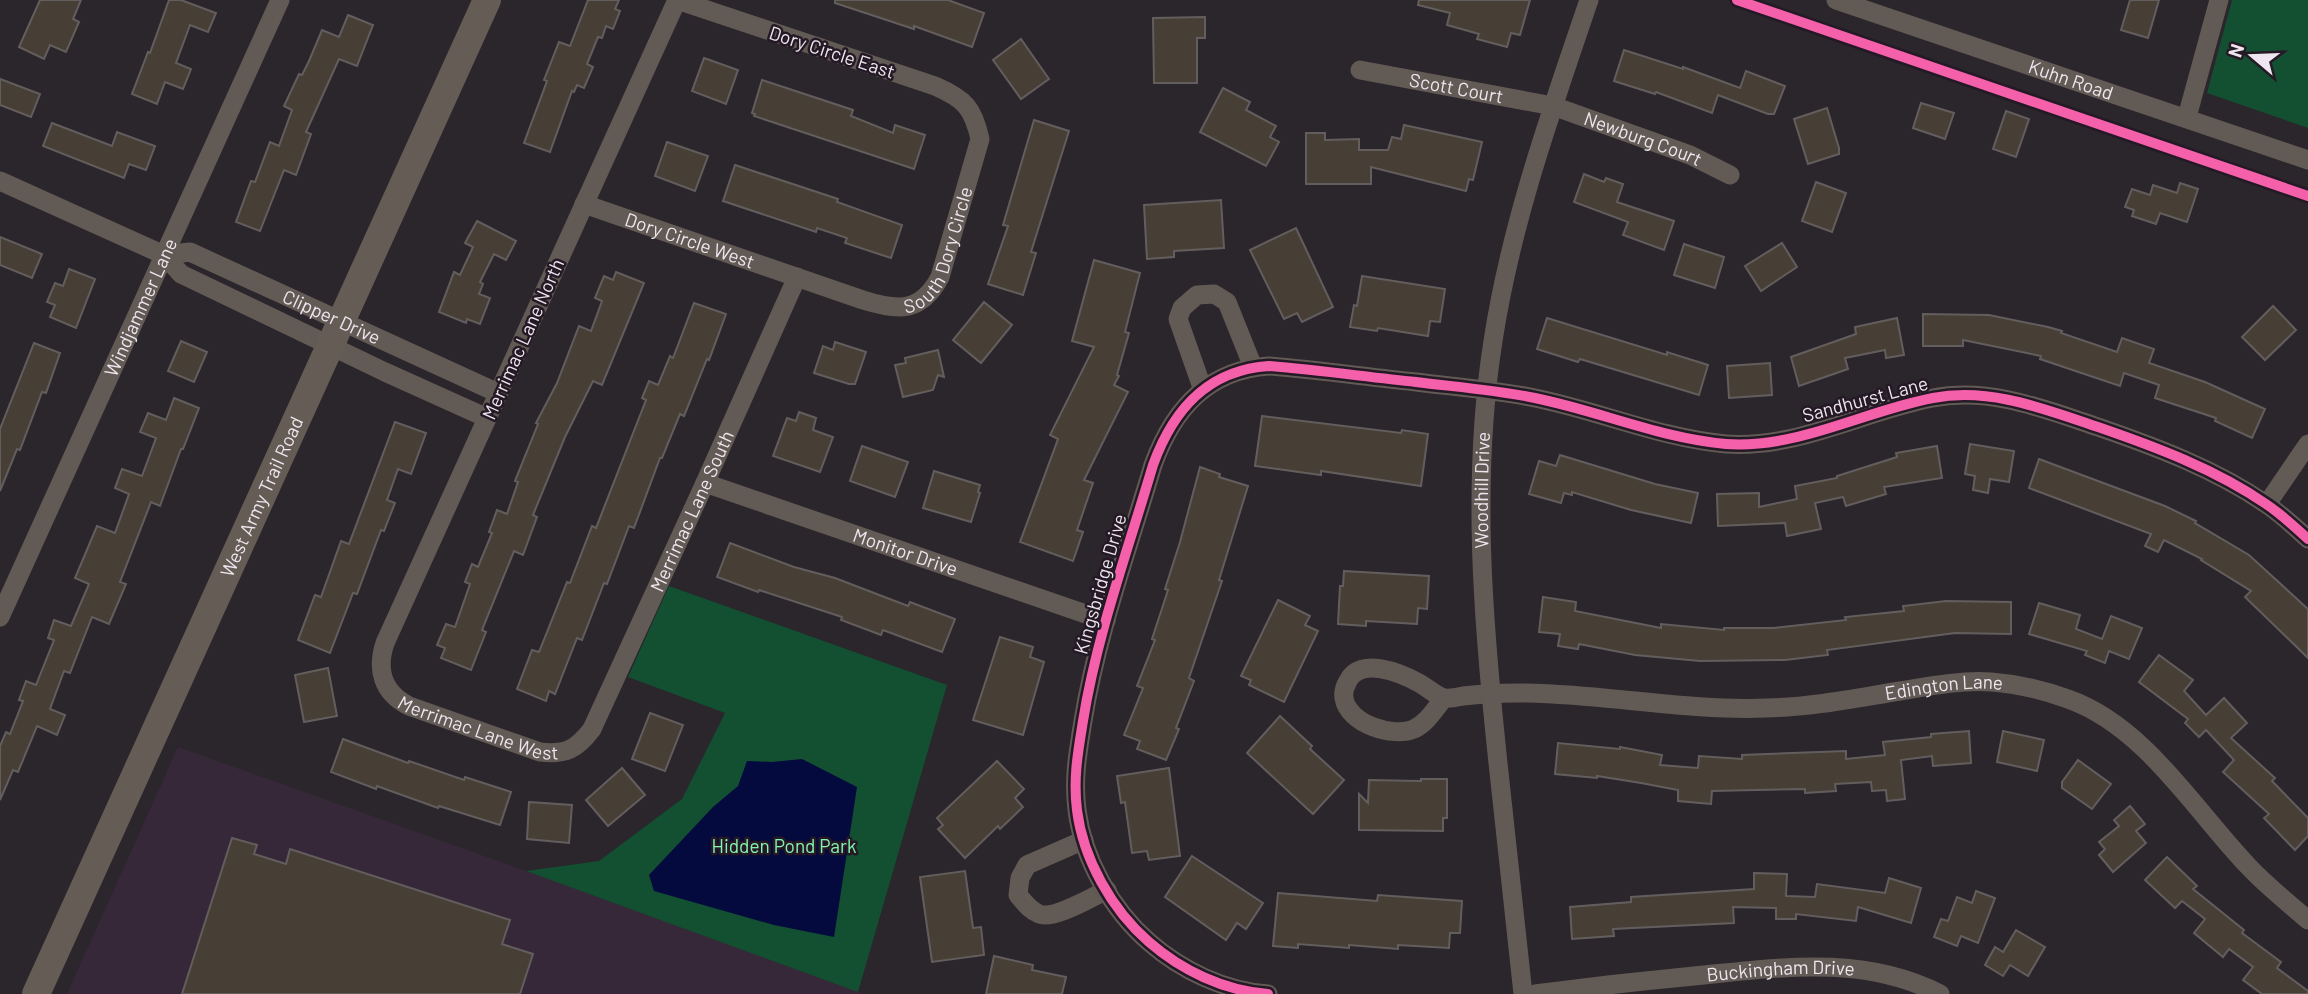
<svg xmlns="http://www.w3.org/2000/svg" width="2308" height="994" font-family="Barlow,sans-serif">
<rect width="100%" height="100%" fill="#2b252c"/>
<path fill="#372839" d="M178,747L526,871L865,994H67Z"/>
<g fill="#134f31">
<path d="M2232,0H2308V128L2207,93Z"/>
<path d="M669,586L947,685L858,992L526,871L599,861L682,799L725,713L628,677Z"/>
</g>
<path fill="#04093e" d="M802,759L857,787L834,937L774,925L654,891L649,875L713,807L738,786L747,761L772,762Z"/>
<g fill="#473e35" stroke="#635e5e" stroke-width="2">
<path d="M40,0H81L73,19L79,22L66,52L50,45L44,59L19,47Z"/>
<path d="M169,0H181L216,13L208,32L190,25L176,63L191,69L183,89L165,82L157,104L132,94L148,52L150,53Z"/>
<path d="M588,0H619L615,9L620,11L613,29L606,26L602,38L598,37L587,64L593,67L584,88L577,85L574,92L572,91L550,152L524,143L547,81L544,80L559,42L570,46Z"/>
<path d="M835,0H948L984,13L972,47L914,26V29L835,3Z"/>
<path d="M1419,0H1530L1520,35L1511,33L1507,47L1477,39L1479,34L1447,25L1450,13L1418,5Z"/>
<path d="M2130,0H2159L2148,38L2121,30Z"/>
<path d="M348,15L373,25L357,66L339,59L306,132L311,134L296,175L284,170L260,231L236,222L251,181L255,182L270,142L279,146L292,110L284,106L299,74L302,75L309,61L322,30L339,37Z"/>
<path d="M1205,17V38H1197V83H1154L1153,18Z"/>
<path d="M1021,39L1049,79L1021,99L993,60Z"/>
<path d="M1624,50L1683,69V67L1740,88L1746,71L1785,86L1774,114H1768L1718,95L1712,113L1656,92L1655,94L1614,81Z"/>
<path d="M704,58L738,70L726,104L692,91Z"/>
<path d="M0,79L40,94L31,117L0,105Z"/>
<path d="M762,80L853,110L851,116L893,133L895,125L925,135L914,169L754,116L755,114L752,113Z"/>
<path d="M1223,88L1250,102L1246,110L1276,126L1270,137L1279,142L1266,166L1200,132Z"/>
<path d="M1921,103L1954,113L1945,139L1913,128Z"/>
<path d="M1827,108L1839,148V154L1808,164L1794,119Z"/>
<path d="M2006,111L2029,119L2016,157L1993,149Z"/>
<path d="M1034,120L1069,131L1031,252L1036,253L1023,295L988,284L1008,226L1003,225Z"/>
<path d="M52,123L112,146L117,132L155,146L146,170L129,164L124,178L43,146Z"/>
<path d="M1404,125L1482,142L1473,180L1469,179L1466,191L1371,167V184H1306V133H1325V140L1359,139V150H1388L1392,137L1401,139Z"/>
<path d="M667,142L708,156L695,191L655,176Z"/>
<path d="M735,165L838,199L837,202L902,225L891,258L845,243L847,238L817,228L816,232L723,201Z"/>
<path d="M1584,174L1604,182L1606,178L1623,184L1617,202L1674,221L1664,250L1623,235L1628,222L1574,202Z"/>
<path d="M1816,182L1846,193L1832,232L1802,221Z"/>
<path d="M2180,183L2198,189L2187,222L2160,213L2156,224L2132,216L2134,210L2125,207L2132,189L2150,195L2153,185L2177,193Z"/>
<path d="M1221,200L1224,248L1174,251V257L1147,259L1144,205Z"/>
<path d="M477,221L516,241L506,260L494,254L480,282L483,284L479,294L490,298L480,324L467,319L466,323L439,312L454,272L460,275L473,247L465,243Z"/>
<path d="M1296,228L1333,307L1302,322L1297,313L1284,319L1250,250Z"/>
<path d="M0,237L42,254L32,278L0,265Z"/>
<path d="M1782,243L1797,267L1761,291L1745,266Z"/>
<path d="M1684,244L1724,257L1715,288L1674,275Z"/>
<path d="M1094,260L1140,273L1125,332L1129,333L1117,375L1119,376L1114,385L1128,392L1084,480L1093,483L1077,530L1083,532L1073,561L1020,542L1058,439L1050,435L1094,347L1072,341Z"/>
<path d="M69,269L95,279L76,328L50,317L55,305L47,302L55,283L63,286Z"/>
<path d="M616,272L644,283L602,385L593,381L565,437L533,515L537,517L523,555L514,551L482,630L486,632L471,670L441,658L445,648L437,645L446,624L455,627L470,584L465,582L472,564L478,567L492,533L489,532L497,510L507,514L518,482L515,481L538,424L536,423L557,383L579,326L591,331L602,301L595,298L604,276L613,280Z"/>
<path d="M1362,276L1445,289L1440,322L1430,321L1428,336L1378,328L1377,331L1350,327L1354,305L1357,306Z"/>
<path d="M984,302L1012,325L981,363L953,340Z"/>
<path d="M694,303L726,314L709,360L707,359L684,416L680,414L662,458H660L634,528L629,526L607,584L604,583L582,640L577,638L555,694L549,691L546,701L517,689L532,650L539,652L567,582L570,583L592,526L596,528L646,400L642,398L649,381L658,385L670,356L673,358Z"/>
<path d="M2273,306L2296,330L2265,360L2242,337Z"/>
<path d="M1923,314L1989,315L2048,327L2062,331L2061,333L2117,352L2122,338L2154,349L2149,363L2205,382L2265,409L2252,438L2215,421L2216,418L2155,398L2159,385L2124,373L2120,386L2040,359L2041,356L1963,340V346H1923Z"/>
<path d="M1547,318L1667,355V352L1708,365L1699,395L1580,359L1578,362L1537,349Z"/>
<path d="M1897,318L1904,355L1886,358L1885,350L1845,358L1848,369L1799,386L1791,357L1856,334L1855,327Z"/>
<path d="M181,341L207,352L194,382L168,371Z"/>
<path d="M835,342L866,352L855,384H849L814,373L823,346L833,350Z"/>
<path d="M34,343L60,353L46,393L42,392L20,450L17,449L0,491V429Z"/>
<path d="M938,350L944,377L938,375L933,390L903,397L895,365L906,363L905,358Z"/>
<path d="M1770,363L1772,395L1729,398L1727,366Z"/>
<path d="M174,398L199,408L183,449H181L160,506L151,502L120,582L126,584L109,624L92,617L70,673L64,671L50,709L65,715L57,735L37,726L18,772L13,770L0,800V746L6,732L10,734L23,701L19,700L26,681L36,685L54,640L48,638L54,620L71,626L89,584L75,578L97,526L115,533L129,494L115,488L122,469L142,476L156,438L140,432L148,413L166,420Z"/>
<path d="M799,412L816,418L813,430L833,437L820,472L773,456L787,418L796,421Z"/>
<path d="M1262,416L1401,433L1402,430L1428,434L1421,486L1321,471V475L1255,466Z"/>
<path d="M395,422L426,433L411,474L398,469L387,500L395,503L384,531L381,530L357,594L353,593L330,653L298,640L315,595L321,597L341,541L349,544Z"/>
<path d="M1970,444L2014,451L2009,482L1990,479L1988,493L1973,490L1975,476L1965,474Z"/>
<path d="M862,446L908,462L895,497L850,481Z"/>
<path d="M1937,446L1942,478L1884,487L1886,494L1846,506L1843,497L1815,503L1821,529L1787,536L1785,523L1718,526L1717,494L1759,493V507L1797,499L1795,486L1837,478V476L1897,457L1896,453Z"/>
<path d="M1560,455L1655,484L1698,493L1691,523L1631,510L1572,492V495L1564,493L1561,503L1529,494L1539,461L1556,466Z"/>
<path d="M2039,459L2165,506L2196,521L2195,523L2249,555L2308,609V658L2245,597L2251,591L2201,560L2202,559L2164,540L2158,552L2145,546L2151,534L2029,488Z"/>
<path d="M1200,467L1220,474L1219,477L1248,486L1219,580L1222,581L1189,678L1194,681L1176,728L1179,729L1166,760L1137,749L1140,741L1124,735L1143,688L1137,686L1155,640L1152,639L1168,590L1165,589L1180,542Z"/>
<path d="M934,471L980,485L978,492L980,493L971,522L923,508Z"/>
<path d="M730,543L794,567L835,578L908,606L910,602L955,619L942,652L883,630L881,635L841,620L842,617L759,590L758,592L717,577Z"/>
<path d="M1344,571L1429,576L1427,609L1418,608L1417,624L1366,621V626L1338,624L1340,586H1343Z"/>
<path d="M1543,597L1576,602L1575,611L1661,628V624L1724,630V628H1774L1846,620L1845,617L1904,611L1903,606L1946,601L2011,602V634L1955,633L1827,650L1828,655L1785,660L1700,661L1635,655L1579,644L1578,649L1558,646L1560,634L1539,632Z"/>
<path d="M1278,600L1310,616L1305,625L1318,631L1284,702L1249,685L1251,680L1241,676Z"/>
<path d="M2039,603L2080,615L2076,629L2102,639L2111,616L2142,628L2129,659L2109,651L2105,663L2085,655L2087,651L2029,634Z"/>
<path d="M1000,637L1033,647L1030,657L1044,662L1023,735L973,720Z"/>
<path d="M2159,655L2193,680L2184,691L2206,715L2224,698L2247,723L2231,738L2275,778L2272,781L2308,818V836L2295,850L2264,818L2269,814L2223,772L2234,760L2206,730L2199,737L2185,723L2188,719L2139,682Z"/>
<path d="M328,668L337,716L304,722L295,675Z"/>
<path d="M650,713L683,725L665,771L632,759Z"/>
<path d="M1280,716L1312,746L1310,749L1344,780L1313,814L1247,753Z"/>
<path d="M1969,731L1971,763L1933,766L1932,756L1901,760L1905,799L1887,801L1886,790L1872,791L1871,782L1835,784L1836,791L1805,793V789L1712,791L1711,804L1678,801V790L1641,783L1597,776V778L1555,774L1558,743L1620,749V747L1662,755L1660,765L1698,768L1699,756L1742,759V755L1846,751V759L1885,755L1883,742L1931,737V734Z"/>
<path d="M2003,731L2044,740L2037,771L1997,762Z"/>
<path d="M343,739L408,763L409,761L464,780L465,777L511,792L500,825L439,806L438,808L377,786L376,789L331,772Z"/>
<path d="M2078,760L2111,784L2092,809L2062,788V782Z"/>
<path d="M997,761L1024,789L1015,798L1023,807L1000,829L998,826L965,858L938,829L943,825L937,818Z"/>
<path d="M622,768L645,795L608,826L586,800Z"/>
<path d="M1169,768L1180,856L1149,860L1147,851L1132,853L1125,802L1121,803L1117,776Z"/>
<path d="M1421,779H1447V818H1443V831L1359,830V794L1368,803L1369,780L1421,781Z"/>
<path d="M529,802L572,805L569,843L527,839Z"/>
<path d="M2130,806L2145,824L2136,831L2146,843L2113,872L2099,855L2105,849L2099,842L2119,826L2114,820Z"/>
<path d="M232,838L257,845L254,854L286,864L290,849L510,920L502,944L533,954L520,994H182Z"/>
<path d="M1192,856L1263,903L1246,929L1237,923L1226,940L1165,897Z"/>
<path d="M2167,857L2197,886L2193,889L2244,930L2242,933L2281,962L2277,968L2308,991V994H2262L2243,980L2253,967L2229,949L2223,957L2194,933L2205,919L2182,901L2175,908L2145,880Z"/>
<path d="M965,871L973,928L981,927L984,955L932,962L920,877Z"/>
<path d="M1754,873L1787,874L1786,896L1815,897L1817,884L1885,893L1889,878L1921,888L1911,923L1858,907L1856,921L1796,914V919H1776V908L1733,907L1734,923L1613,929L1614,936L1572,939L1570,907L1631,902V897L1754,889Z"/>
<path d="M1976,891L1995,898L1978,943L1961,936L1957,946L1934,937L1941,919L1948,921L1957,897L1972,903Z"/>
<path d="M1278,893L1377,901L1378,895L1462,901L1460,933H1450L1449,948L1398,945V949L1349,945V948L1298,944V948L1273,946Z"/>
<path d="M2016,930L2045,947L2028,976L2010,965L2003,976L1985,965L1995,947L2003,952Z"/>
<path d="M994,956L1033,965L1032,970L1066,977L1062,994H986Z"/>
</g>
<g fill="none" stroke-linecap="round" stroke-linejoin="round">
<g stroke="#625a54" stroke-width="19">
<path id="s1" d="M677,0L385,643C376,670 383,693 409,706L540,752C566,755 577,749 592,729L705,483L797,277"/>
<path id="s2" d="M1836,0L2308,160"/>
<path id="s3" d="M1360,70L1553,106L1690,155L1730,175"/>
<path d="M2187,117L2219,0"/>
<path d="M0,181L164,255L181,274L385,372L487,418"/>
<path id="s4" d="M584,204L863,300C898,311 921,313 940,277L980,139C973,108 965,99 935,86L677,0"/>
<path id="s5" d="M164,255L190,252L498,393"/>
<path d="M1203,390L1178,319L1182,308L1197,295L1214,294L1227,302L1253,367"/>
<path id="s6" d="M705,483L1106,621"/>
<path d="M2267,504L2308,444"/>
<path id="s7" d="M0,617L280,0"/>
<path id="s8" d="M1444,698C1435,709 1427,723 1414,729C1393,738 1348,724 1344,698C1343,692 1345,686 1348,681C1360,656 1401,673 1419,683C1427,687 1437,697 1445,698C1451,699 1458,697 1463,696C1565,684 1666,712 1767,708C1812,707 1856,698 1900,691C1930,686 1961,680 1991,682C2018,684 2043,690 2068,699C2145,726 2195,811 2249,867C2267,886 2288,903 2308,920"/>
<path d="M1084,840L1027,865L1020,878L1018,895C1024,902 1029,910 1039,914C1054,920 1092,897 1107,890"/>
<path d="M1268,994C1224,991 1181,970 1149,942C1112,910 1083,859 1077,810C1073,778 1078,752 1083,721C1097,634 1128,550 1153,465C1173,410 1207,370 1269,366C1318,370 1367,377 1416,382C1456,387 1496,390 1535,398C1599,411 1660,438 1726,444C1798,449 1864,411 1933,398C1990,387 2044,409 2098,427C2156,447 2215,469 2266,504C2281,514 2295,527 2308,539"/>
<path id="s9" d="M1523,994C1514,917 1506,840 1498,763C1483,622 1471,481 1493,341C1511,223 1551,112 1589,0"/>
<path id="s10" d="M1535,994C1588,987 1641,981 1694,976C1777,968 1862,954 1940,994"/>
</g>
<path stroke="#665c56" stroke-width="28" id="s11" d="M36,994L487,0"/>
<g stroke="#241925" stroke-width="15">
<g id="cycleway">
<path d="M1737,0L2308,196"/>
<path d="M1268,994C1224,991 1181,970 1149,942C1112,910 1083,859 1077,810C1073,778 1078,752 1083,721C1097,634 1128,550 1153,465C1173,410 1207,370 1269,366C1318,370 1367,377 1416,382C1456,387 1496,390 1535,398C1599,411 1660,438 1726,444C1798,449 1864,411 1933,398C1990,387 2044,409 2098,427C2156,447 2215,469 2266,504C2281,514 2295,527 2308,539"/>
</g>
</g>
<use href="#cycleway" stroke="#f560ab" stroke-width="10"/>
</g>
<g text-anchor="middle" stroke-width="5" stroke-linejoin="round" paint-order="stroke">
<g font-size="19" fill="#eee6ef" stroke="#241925">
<text transform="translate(832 52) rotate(18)" y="7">Dory Circle East</text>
<text dy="7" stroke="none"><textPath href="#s2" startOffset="248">Kuhn Road</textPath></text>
<text dy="7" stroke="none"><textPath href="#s3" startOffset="98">Scott Court</textPath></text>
<text dy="7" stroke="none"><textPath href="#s3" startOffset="292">Newburg Court</textPath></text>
<text dy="7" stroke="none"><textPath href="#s4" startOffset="112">Dory Circle West</textPath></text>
<text dy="7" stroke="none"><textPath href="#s4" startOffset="408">South Dory Circle</textPath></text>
<text dy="7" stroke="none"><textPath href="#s7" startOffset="340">Windjammer Lane</textPath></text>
<text dy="7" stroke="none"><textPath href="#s5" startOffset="182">Clipper Drive</textPath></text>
<text transform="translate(523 339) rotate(-66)" y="7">Merrimac Lane North</text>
<text transform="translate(1865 399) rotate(-15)" y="7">Sandhurst Lane</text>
<text dy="7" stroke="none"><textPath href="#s9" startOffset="506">Woodhill Drive</textPath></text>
<text dy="7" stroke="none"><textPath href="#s11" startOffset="546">West Army Trail Road</textPath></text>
<text dy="7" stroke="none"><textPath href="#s1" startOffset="1220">Merrimac Lane South</textPath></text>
<text dy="7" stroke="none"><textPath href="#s6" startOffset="212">Monitor Drive</textPath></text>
<text transform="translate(1100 584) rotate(-74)" y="7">Kingsbridge Drive</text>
<text dy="7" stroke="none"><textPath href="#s8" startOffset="756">Edington Lane</textPath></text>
<text dy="7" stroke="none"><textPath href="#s1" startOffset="854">Merrimac Lane West</textPath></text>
<text dy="7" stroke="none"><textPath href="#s10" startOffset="247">Buckingham Drive</textPath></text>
</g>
<g font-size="19" fill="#86f4b1" stroke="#241925">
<text x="784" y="853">Hidden Pond Park</text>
</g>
</g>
<g transform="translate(2252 56) rotate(289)" stroke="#241925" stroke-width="5" paint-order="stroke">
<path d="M0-5L12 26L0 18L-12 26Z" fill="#eee6ef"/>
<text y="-10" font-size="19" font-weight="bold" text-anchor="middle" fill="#eee6ef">N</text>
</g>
</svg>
